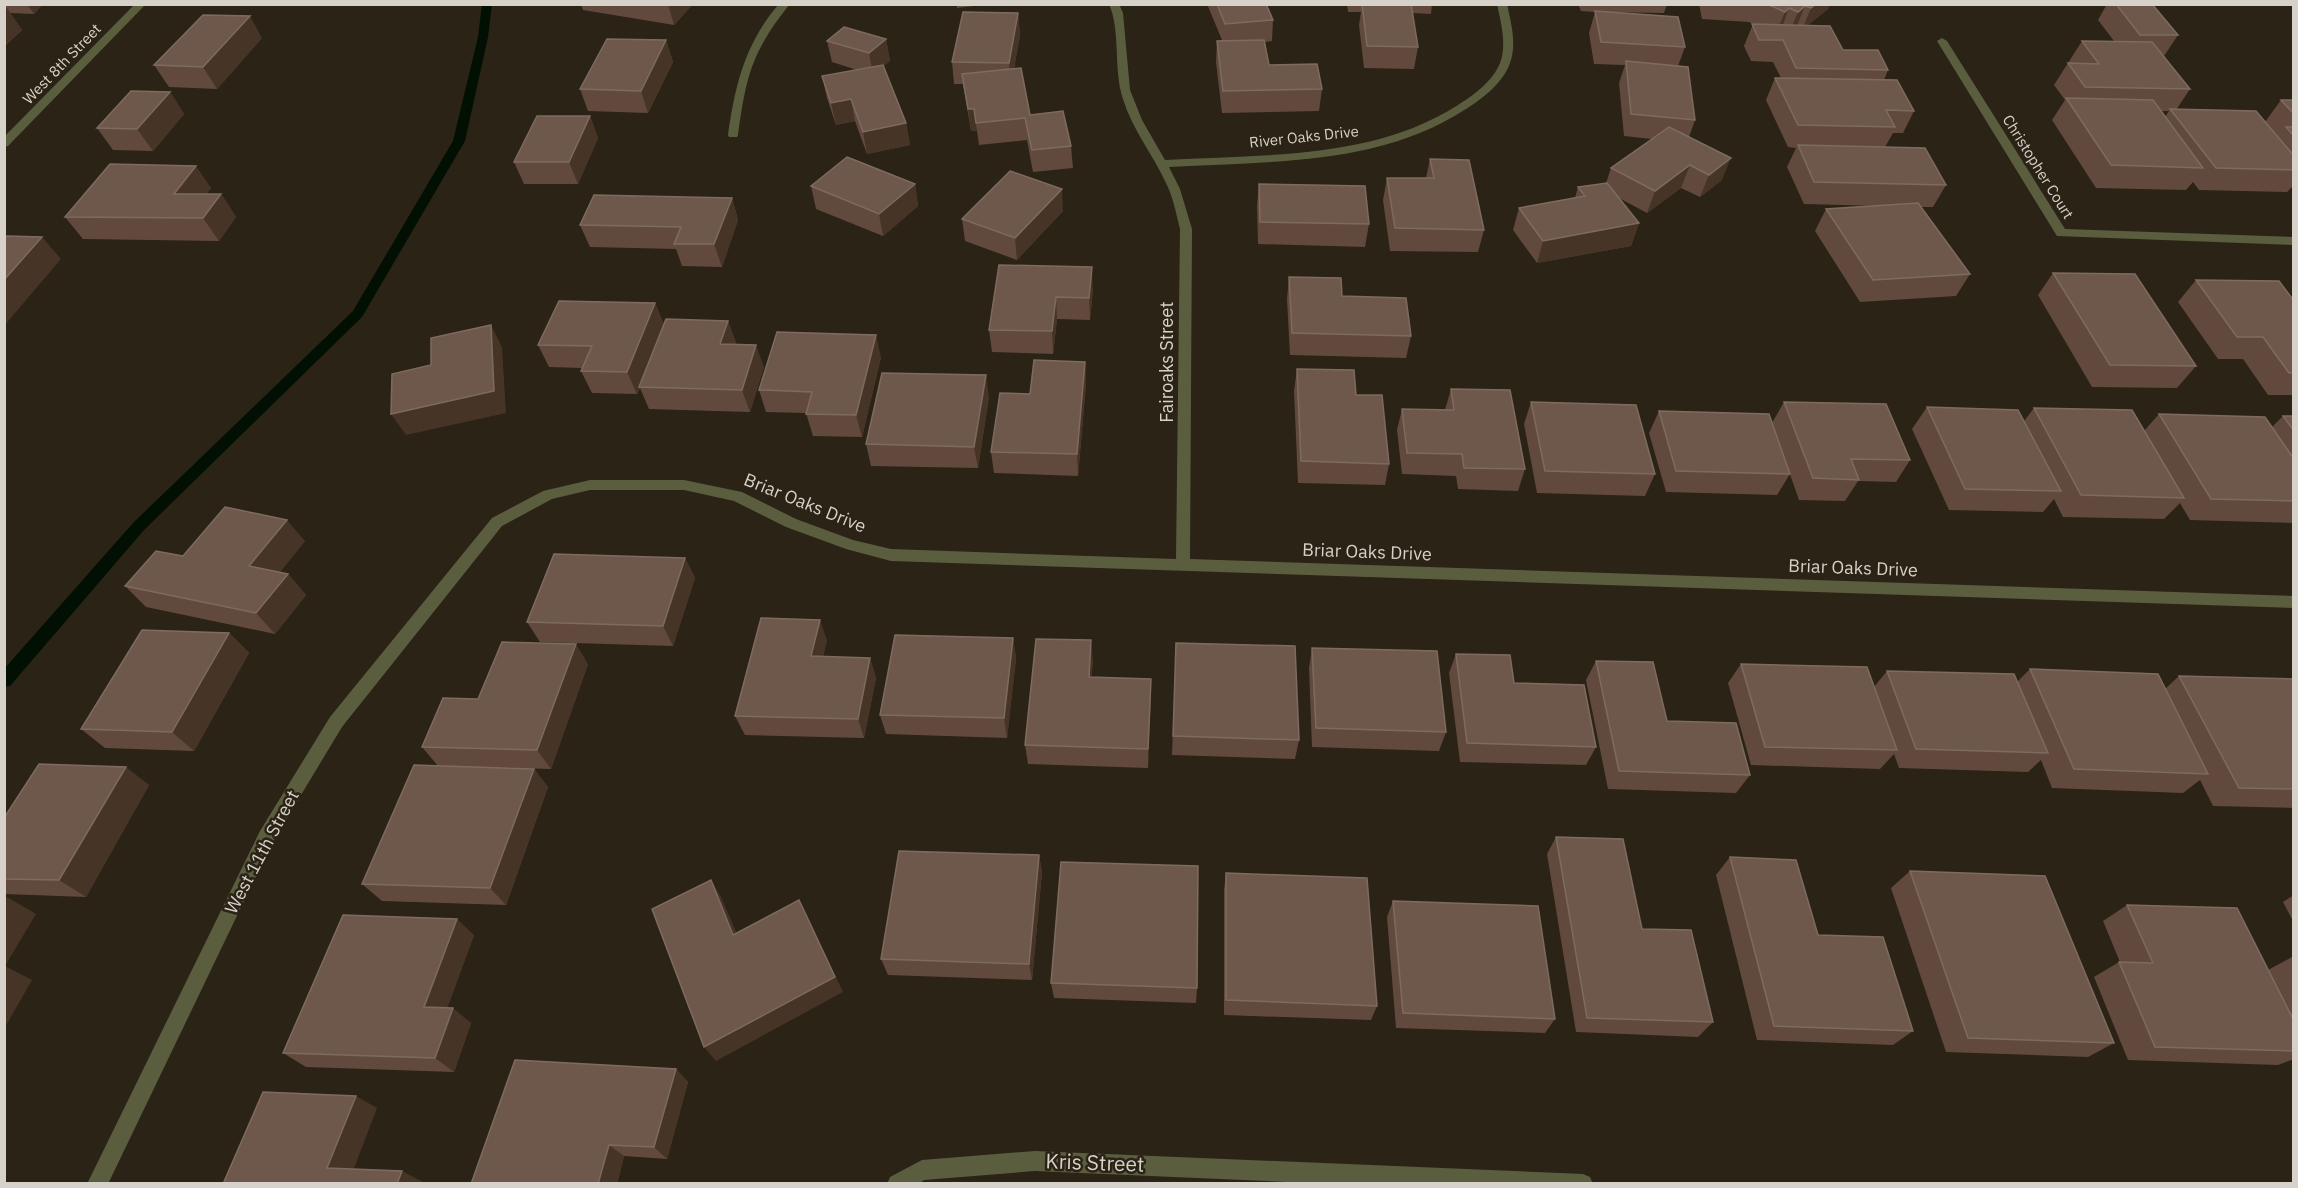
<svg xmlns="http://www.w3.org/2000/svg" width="2298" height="1188" font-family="'IBM Plex Sans',sans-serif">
<rect width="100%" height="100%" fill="#2a2316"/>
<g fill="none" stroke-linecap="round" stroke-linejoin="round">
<path fill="#011003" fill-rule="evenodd" d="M482,4H492L488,37L465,141L362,317L144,530L10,686L4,687V669L134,522L353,311L453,141L478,37Z"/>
<g fill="#5a5e3f" fill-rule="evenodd">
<path d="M135,4H146L8,146L4,147V137Z"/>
<path d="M779,4H790C752,51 746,76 738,135L737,137H729L728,135C735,85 745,43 779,4Z"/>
<path d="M1109,4H1119L1123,13L1130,90L1142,120L1165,160C1264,154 1372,160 1458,105C1474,95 1493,81 1500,63C1507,45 1501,23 1497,4H1507C1511,23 1517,44 1510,63C1503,83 1483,98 1466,109C1379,166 1270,161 1169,167L1180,189L1192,229L1190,559L2294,596V608L891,561L846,549L786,527L734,501L684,490H590L552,499L502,526L342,727L272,843L108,1184H87L260,831L330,717L492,518L543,491L590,480H684L742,492L796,519L853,540L891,549L1176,559L1180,229C1176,213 1173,196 1165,181C1152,153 1132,129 1123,99C1113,69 1121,31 1109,4Z"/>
<path d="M1942,38L1947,41L2065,229L2294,237V245L2057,236L1937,41Z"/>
<path d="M1035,1151L1583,1174L1590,1177L1593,1184H1332L1035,1171L924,1180L918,1184H887L890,1177L922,1160Z"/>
</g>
</g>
<g fill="#62493d" fill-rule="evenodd">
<path d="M4,4H43L34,14L10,13L22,30L4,47Z"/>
<path d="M581,4H693L674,25L583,10Z"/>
<path d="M957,4H990L957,8Z"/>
<path d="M1207,4H1266L1273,20L1272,41L1265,42L1269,65L1322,89L1319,111L1222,113L1216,62L1217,41L1222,40Z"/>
<path d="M1347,4H1432L1431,14L1412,13L1418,47L1414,69L1364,68L1359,25L1361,12H1348Z"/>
<path d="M1578,4H1667L1664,13L1601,12L1685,47L1678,66L1695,120L1689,137L1722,180L1700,197L1681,188L1647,213L1619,198L1639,223L1631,246L1537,263L1513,230L1519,208L1575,198L1578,187L1606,183L1611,168L1652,139L1624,136L1619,83L1625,65L1594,64L1589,33L1595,12L1581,11Z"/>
<path d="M1699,4H1830L1828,9L1808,25L1843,50L1888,70L1884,80L1914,111L1903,133H1893L1885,147L1946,185L1933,207H1920L1970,274L1956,296L1860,302L1815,231L1826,209L1881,206L1804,204L1787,167L1796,148L1788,147L1766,100L1775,78H1781L1773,62L1751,61L1744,46L1753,24L1749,22L1702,19Z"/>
<path d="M2107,4H2152L2178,35L2164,56L2190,89L2176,110L2265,122L2281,100H2294V185L2287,192L2199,190L2193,182L2186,190L2096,188L2052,120L2065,100L2054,85L2068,63H2069H2068L2082,41H2114L2098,20ZM2160,111H2169L2165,117Z"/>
<path d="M1018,13L1020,35L1014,69L1030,115L1071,146L1073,168L1033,172L1027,140L979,145L977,131H971L963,84H954L952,62Z"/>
<path d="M262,38L217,89L169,87L154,65Z"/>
<path d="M886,39L890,61L883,66L906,123L910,145L867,154L855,121L836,125L827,98L822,76L857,70L832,62L827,41Z"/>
<path d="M666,40L673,62L648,113L588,111L580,89Z"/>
<path d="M170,92L184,114L153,151L113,150L97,128Z"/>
<path d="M590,116L598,138L578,184H524L514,162Z"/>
<path d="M1430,159L1484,230L1478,252L1390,251L1383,200L1387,178H1426Z"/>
<path d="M915,184L918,206L883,236L816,209L811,186Z"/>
<path d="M1259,184L1369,224L1365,247L1258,244L1257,206Z"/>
<path d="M211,188L206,194H221L236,217L219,241L83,239L65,217Z"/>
<path d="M732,198L738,220L722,267L682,266L676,249L590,247L580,225Z"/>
<path d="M1063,211L1017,260L965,241L962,219Z"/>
<path d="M999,265L1093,289L1090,320L1057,319L1053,354L992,352L989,330Z"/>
<path d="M2053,273L2196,366L2177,388L2092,387L2038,295Z"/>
<path d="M1289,277L1342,296L1411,336L1406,358L1290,355L1287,299Z"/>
<path d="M2196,280L2294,301V395H2268L2243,359H2218L2178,302Z"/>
<path d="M655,303L664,325L728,321L736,343L735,345L764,367L750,412L649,409L640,388L637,394L592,393L581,371L582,368L549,367L538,345Z"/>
<path d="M881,357L862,437L813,436L806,413L766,412L759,390Z"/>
<path d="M1085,362L1086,384L1078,476L994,473L991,452L1030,394Z"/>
<path d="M1297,369L1389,464L1385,485L1298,483L1294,391Z"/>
<path d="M1451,389L1525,469L1518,491L1458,489L1456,476L1402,474L1397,430L1402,409L1445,410Z"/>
<path d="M989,397L978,468L871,466L866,444Z"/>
<path d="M1531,402L1655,474L1645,496L1537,493L1524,424Z"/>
<path d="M1784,402L1910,460L1896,482L1858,481L1845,501L1799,500L1772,423Z"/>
<path d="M1927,407L2024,421L2034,408L2144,431L2159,414L2272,427L2283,416H2294V523L2190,520L2180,503L2164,519L2063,517L2054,499L2043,512L1949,510L1912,429Z"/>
<path d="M1659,411L1790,474L1777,495L1666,492L1649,433Z"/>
<path d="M305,541L280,572L288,574L306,595L275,634L146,607L125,586L183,556Z"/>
<path d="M685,558L695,578L673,646L540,642L527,622Z"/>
<path d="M229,633L249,653L194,751L105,748L81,729Z"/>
<path d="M1013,638L1016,658L1007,738L886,734L880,715Z"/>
<path d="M827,640L823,656L870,658L876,678L864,738L745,735L735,716Z"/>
<path d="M1176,643L1299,740L1295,759L1172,755Z"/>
<path d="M1312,648L1446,732L1439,751L1312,747L1309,668Z"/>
<path d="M1456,654L1514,683L1596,747L1586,765L1460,762L1449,673Z"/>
<path d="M1093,660L1091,677L1151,679L1148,768L1028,764L1025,745Z"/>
<path d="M1596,661L1667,721L1750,775L1736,793L1608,789L1586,680Z"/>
<path d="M588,664L551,769L438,766L422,747L478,699Z"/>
<path d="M1741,664L1874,687L1887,671L2017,682L2030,669L2165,689L2179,676L2294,679V808L2213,806L2200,780L2183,793L2052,788L2041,760L2028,772L1899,768L1894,754L1880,769L1751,765L1728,683Z"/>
<path d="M534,769L548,787L506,905L382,901L362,884Z"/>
<path d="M149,785L86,897L4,894V818Z"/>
<path d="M1556,837L1713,1022L1698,1037L1576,1032L1547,854Z"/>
<path d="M1039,855L1042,872L1032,980L888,975L881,959Z"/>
<path d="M1730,857L1818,935L1913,1031L1893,1045L1757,1040L1716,875Z"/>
<path d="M1910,871L2114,1043L2088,1057L1946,1052L1891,888Z"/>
<path d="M1226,873L1377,1006L1371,1020L1224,1015V890Z"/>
<path d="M2294,895V923L2283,902Z"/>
<path d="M1393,901L1555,1019L1545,1033L1396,1028L1387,917Z"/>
<path d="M2127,905L2268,970L2294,956V1059L2278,1065L2128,1060L2094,977L2119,962H2120L2103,921Z"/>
<path d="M474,935L447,1008L471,1023L454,1072L306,1067L283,1053Z"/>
<path d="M1051,983L1197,988L1196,1003L1054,998Z"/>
<path d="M676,1069L688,1082L667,1159L624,1156L617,1184H471Z"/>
</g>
<g fill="#463427">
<path d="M27,4H43L34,14Z"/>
<path d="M668,4H693L674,25Z"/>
<path d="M1816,4H1830L1828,9L1802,30L1811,8Z"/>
<path d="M1805,6L1796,28L1789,33L1798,12Z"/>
<path d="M7,8L22,30L4,47V10Z"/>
<path d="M1789,8L1781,30L1776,33L1785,12Z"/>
<path d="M1018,13L1020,35L1011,85L1009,63Z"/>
<path d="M250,16L262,38L217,89L203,67Z"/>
<path d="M886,39L890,61L873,75L869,53Z"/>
<path d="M666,40L673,62L648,113L641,91Z"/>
<path d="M170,92L184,114L153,151L137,129Z"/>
<path d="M851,99L855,121L836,125L831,103Z"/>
<path d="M968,109H974L977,131H971Z"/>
<path d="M590,116L598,138L578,184L569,162Z"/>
<path d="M906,123L910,145L867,154L863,132Z"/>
<path d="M1731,158L1722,180L1700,197L1709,175Z"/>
<path d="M1690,165L1681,188L1647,213L1655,191Z"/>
<path d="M196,166L211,188L189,216L174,194Z"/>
<path d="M915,184L918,206L883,236L879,214Z"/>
<path d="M1062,189L1063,211L1017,260L1015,238Z"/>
<path d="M221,194L236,217L219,241L203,218Z"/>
<path d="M732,198L738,220L722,267L714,244Z"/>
<path d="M1639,223L1631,246L1537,263L1543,241Z"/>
<path d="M42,237L61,259L4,326V280Z"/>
<path d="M1092,267L1093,289L1090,320L1089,298Z"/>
<path d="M1056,297L1057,319L1053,354L1052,331Z"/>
<path d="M655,303L664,325L637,394L627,372Z"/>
<path d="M728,321L736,343L728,366L720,344Z"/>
<path d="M491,325L502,347L506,413L406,435L391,414Z"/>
<path d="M876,335L881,357L862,437L856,415Z"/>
<path d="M756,345L764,367L750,412L742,390Z"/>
<path d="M1085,362L1086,384L1078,476L1077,454Z"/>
<path d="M986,375L989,397L978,468L974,447Z"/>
<path d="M287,520L305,541L268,587L249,566Z"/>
<path d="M685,558L695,578L673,646L663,626Z"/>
<path d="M288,574L306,595L275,634L256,613Z"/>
<path d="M820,620L827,640L819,676L811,656Z"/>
<path d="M229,633L249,653L194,751L172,732Z"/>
<path d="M1013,638L1016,658L1007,738L1004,718Z"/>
<path d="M1091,640L1093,660L1090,696L1089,677Z"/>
<path d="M576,644L588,664L551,769L537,750Z"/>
<path d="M870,658L876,678L864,738L858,719Z"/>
<path d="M1151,679V698L1148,768V749Z"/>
<path d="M126,767L149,785L86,897L59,880Z"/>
<path d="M534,769L548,787L506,905L490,888Z"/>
<path d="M1039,855L1042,872L1032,980L1029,964Z"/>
<path d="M711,880L721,897L744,950L733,935Z"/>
<path d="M7,897L36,914L5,966L32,980L4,1029V902Z"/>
<path d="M799,900L808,917L843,992L716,1061L704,1047Z"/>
<path d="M457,919L474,935L442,1022L424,1007Z"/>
<path d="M453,1008L471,1023L454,1072L435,1058Z"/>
<path d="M676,1069L688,1082L667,1159L654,1147Z"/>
<path d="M356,1096L377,1108L350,1179L327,1168Z"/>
<path d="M609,1145L624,1156L617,1184H598Z"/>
<path d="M402,1171L423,1182L422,1184H397Z"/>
</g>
<g fill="#6e584c" stroke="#7e6b5f" stroke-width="1.5">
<path d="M1217,4H1266L1273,20L1225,24Z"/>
<path d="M1362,4H1411L1418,47L1367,46Z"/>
<path d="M1767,4H1816L1811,8L1805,6L1798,12L1789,8L1785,12Z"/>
<path d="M2116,4H2152L2178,35H2140Z"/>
<path d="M1595,11L1678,17L1685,47L1601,42Z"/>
<path d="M963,12L1018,13L1009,63L952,62Z"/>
<path d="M203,15L250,16L203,67L154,65Z"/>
<path d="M1752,24L1830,26L1843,50H1878L1888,70L1796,68L1783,40H1759Z"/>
<path d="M844,27L886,39L869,53L827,41Z"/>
<path d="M607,39L666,40L641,91L580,89Z"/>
<path d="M1264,40L1269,65L1317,64L1322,89L1223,91L1217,41Z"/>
<path d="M2082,41L2152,42L2190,89L2085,87L2068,63L2099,64Z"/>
<path d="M1626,61L1688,67L1695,120L1631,114Z"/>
<path d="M883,65L906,123L863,132L851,99L831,103L822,76Z"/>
<path d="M1021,68L1030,115L1063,111L1071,146L1032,150L1025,118L976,123L974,109H968L962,74Z"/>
<path d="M1775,78L1897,80L1914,111L1886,110L1895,127L1798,125Z"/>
<path d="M131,91L170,92L137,129L97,128Z"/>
<path d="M2066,98L2153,100L2203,168L2111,165Z"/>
<path d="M2281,100H2294V114Z"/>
<path d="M2170,109L2256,111L2294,156V170L2216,168Z"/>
<path d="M537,116H590L569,162H514Z"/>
<path d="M1669,127L1731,158L1709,175L1690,165L1655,191L1611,168Z"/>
<path d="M2286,127H2294V136Z"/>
<path d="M1798,145L1925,148L1946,185L1814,182Z"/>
<path d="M847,157L915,184L879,214L811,186Z"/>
<path d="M1430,159L1469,160L1484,230L1395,228L1387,178H1434Z"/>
<path d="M110,164L196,166L174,194H221L203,218L65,217Z"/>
<path d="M1010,171L1062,189L1015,238L962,219Z"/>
<path d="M1607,183L1639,223L1543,241L1519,208L1585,196L1578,187Z"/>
<path d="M1259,184L1365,186L1369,224L1260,222Z"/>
<path d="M594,195L732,198L714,244H674L681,227L580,225Z"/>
<path d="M1918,203L1970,274L1873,280L1826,209Z"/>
<path d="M6,236L42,237L4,280V238Z"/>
<path d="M999,265L1092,267L1089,298L1056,297L1052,331L989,330Z"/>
<path d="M2053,273L2135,274L2196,366L2110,365Z"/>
<path d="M1289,277L1341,278L1342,296L1406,298L1411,336L1292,333Z"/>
<path d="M2196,280L2279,281L2294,301V373H2289L2263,337H2237Z"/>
<path d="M559,301L655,303L627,372L581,371L592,346L538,345Z"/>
<path d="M666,319L728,321L720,344L756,345L742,390L639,387Z"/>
<path d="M491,325L494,391L391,414L392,374L431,365V338Z"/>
<path d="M777,332L876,335L856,415L806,414L812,392L759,390Z"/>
<path d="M1034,360L1085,362L1077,454L991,452L1000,393L1030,394Z"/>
<path d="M1297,369L1354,370L1356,395H1382L1389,464L1301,461Z"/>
<path d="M882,373L986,375L974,447L866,444Z"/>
<path d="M1451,389L1510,390L1525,469L1464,468L1462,454L1407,453L1402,409L1454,410Z"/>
<path d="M1531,402L1636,405L1655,474L1545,471Z"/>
<path d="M1784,402L1886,404L1910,460L1851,459L1859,480L1813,478Z"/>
<path d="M1927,407L2018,410L2061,491L1965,489Z"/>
<path d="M2034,408L2132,410L2184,498L2081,495Z"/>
<path d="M1659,411L1769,414L1790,474L1676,471Z"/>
<path d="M2159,414L2265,417L2294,459V501L2211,499Z"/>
<path d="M2283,416H2294V431Z"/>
<path d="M225,507L287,520L249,566L288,574L256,613L125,586L156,551L183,556Z"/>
<path d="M554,554L685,558L663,626L527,622Z"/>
<path d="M761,618L820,620L811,656L870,658L858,719L735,716Z"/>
<path d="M142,630L229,633L172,732L81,729Z"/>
<path d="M895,635L1013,638L1004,718L880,715Z"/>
<path d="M1036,639L1091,640L1089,677L1151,679L1148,749L1025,745Z"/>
<path d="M502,642L576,644L537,750L422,747L443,698L478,699Z"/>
<path d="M1176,643L1295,646L1299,740L1173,736Z"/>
<path d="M1312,648L1437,651L1446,732L1316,728Z"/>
<path d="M1456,654L1510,655L1514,683L1584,685L1596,747L1467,743Z"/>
<path d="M1596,661L1653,662L1667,721L1736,723L1750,775L1619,771Z"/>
<path d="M1741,664L1867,667L1897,750L1765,747Z"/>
<path d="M2030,669L2158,674L2208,774L2074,769Z"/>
<path d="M1887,671L2014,674L2048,753L1916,749Z"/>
<path d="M2179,676L2294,679V789L2239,788Z"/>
<path d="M39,764L126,767L59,880L4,879V818Z"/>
<path d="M414,765L534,769L490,888L362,884Z"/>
<path d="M1556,837L1623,839L1642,929L1691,930L1713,1022L1587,1018Z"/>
<path d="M899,851L1039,855L1029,964L881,959Z"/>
<path d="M1730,857L1796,860L1818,935L1883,937L1913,1031L1774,1026Z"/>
<path d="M1061,862L1198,866L1197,988L1051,983Z"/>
<path d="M1910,871L2045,876L2114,1043L1968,1038Z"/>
<path d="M1226,873L1367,878L1377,1006L1226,1000Z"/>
<path d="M711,880L733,935L799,900L835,977L704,1047L652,909Z"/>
<path d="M1393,901L1538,906L1555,1019L1403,1013Z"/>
<path d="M2127,905L2237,908L2294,1021V1051L2155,1047L2119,962L2153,963Z"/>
<path d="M343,915L457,919L424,1007L453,1008L435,1058L283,1053Z"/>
<path d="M515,1060L676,1069L654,1147L609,1145L598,1184H471Z"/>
<path d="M263,1092L356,1096L327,1168L402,1171L397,1184H223Z"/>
</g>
<g text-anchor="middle" stroke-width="5" stroke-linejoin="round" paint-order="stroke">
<g font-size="15" fill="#d6d1c9" stroke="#2a2316">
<text transform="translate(62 64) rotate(-46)" y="5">West 8th Street</text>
<text transform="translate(1304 137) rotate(-6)" y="5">River Oaks Drive</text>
<text transform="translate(2038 167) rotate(58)" y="5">Christopher Court</text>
</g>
<g font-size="18" fill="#d6d1c9" stroke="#2a2316">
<text transform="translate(1167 362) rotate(-90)" y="6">Fairoaks Street</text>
<text transform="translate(805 503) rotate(22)" y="6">Briar Oaks Drive</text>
<text transform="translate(1367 552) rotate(2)" y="6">Briar Oaks Drive</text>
<text transform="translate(1853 568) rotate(2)" y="6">Briar Oaks Drive</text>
<text transform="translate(262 852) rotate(-62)" y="6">West 11th Street</text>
</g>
<g font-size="21" fill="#d6d1c9" stroke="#2a2316">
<text transform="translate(1095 1163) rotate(2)" y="7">Kris Street</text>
</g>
</g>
<rect width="2298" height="1188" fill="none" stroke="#d6d1c9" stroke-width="12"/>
</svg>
